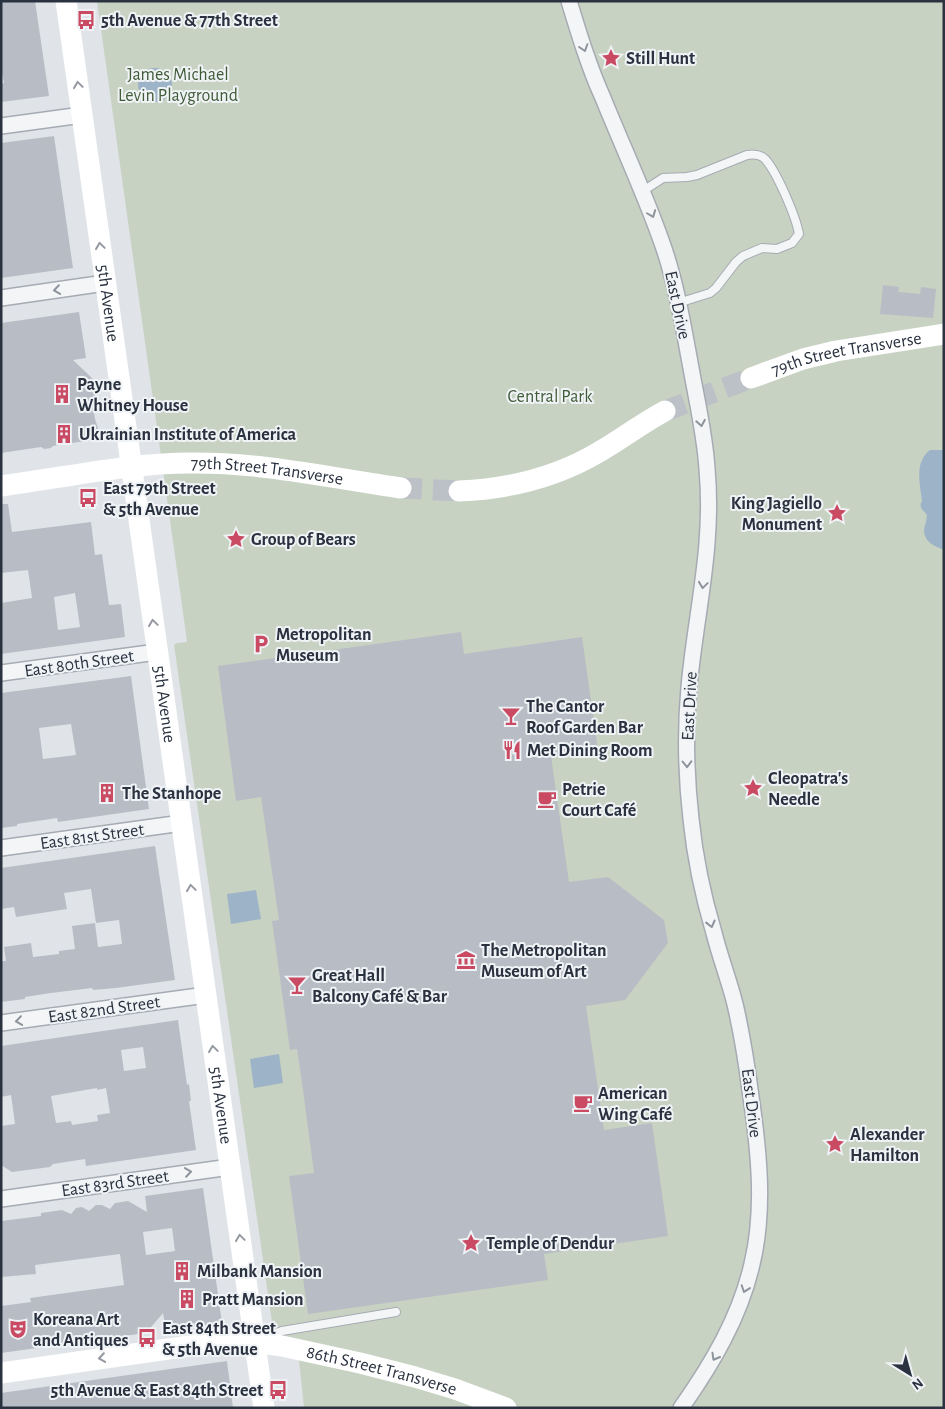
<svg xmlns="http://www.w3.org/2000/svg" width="945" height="1409" font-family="'Alegreya Sans',sans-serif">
<rect width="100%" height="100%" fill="#e0e4e9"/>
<path fill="#c7d2c2" d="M97,1H944V1408H304L297,1341L274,1336L174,645L177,643L187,642L186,634Z"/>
<g fill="#9db3c7">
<circle cx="155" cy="85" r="17"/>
<path d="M930,450H944V550C935,546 925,543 924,531C924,526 927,521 927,515C923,510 918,507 922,501C920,485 914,462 930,450Z"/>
<path d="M256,890L261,919L231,924L227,894Z"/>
<path d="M279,1054L283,1083L254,1088L250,1059Z"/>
</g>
<g fill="#b8bdc5" fill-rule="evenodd">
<path d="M1,1H35L49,96L1,102V84L4,83L1,67Z"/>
<path d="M54,136L73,268L1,278V143Z"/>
<path d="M883,285L899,287L898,292L920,294L921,287L936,289L933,318L880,314Z"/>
<path d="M79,312L86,358L73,360L91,377L95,384L96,393L92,403L95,419L98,428V439L53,446L51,448L44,449L41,447L1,453V323Z"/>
<path d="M1,504H8L12,532L91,522L95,555L102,554L109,605L121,604L125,637L1,654V603L32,598L28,570L1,573ZM75,593L80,627L58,630L54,597Z"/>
<path d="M461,632L464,654L582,637L598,750L551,756L569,882L608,877L664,920L668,943L625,1000L586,1006L604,1130L652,1123L668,1236L544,1254L548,1280L308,1314L289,1176L314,1173L303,1090L297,1049L290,1050L272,921L279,920L261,797L236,801L218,666Z"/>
<path d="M131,676L149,809L58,822L57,818L17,824V826L1,828V693ZM71,724L76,755L43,759L39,728Z"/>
<path d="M155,846L175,980L116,988L93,990L92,988L51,993L25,997V999L1,1002V961H6L4,947L31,943L33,957L59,954V951L75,949L72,926L95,923L98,947L122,944L119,920L96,923L91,889L64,893L67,909L16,917L14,907L1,909V868Z"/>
<path d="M178,1020L187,1085L189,1084L191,1101H189L196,1150L86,1166L85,1159L53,1164L50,1167L12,1172L1,1165V1126L15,1124L11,1095L1,1097V1046ZM143,1047L146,1068L124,1071L121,1050ZM97,1088V1090L106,1088L110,1113L97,1115L98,1121L72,1125L71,1121L56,1123L51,1096Z"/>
<path d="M203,1188L222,1323L166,1330L163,1313L146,1333L1,1353V1306L31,1302L30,1298L124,1285L120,1254L35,1265L36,1274L1,1277V1221L41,1216V1213L62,1210L71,1214L76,1208L82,1207L89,1211L96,1205H102L110,1209L115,1203L128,1201L147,1212L145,1196ZM172,1228L175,1251L146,1255L143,1232Z"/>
<path d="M227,1361L233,1408H1V1393Z"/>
</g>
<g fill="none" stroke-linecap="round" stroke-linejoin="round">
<g stroke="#bcc0c7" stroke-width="21" stroke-dasharray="21 11" stroke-linecap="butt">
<path d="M665,411L751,378"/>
<path d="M401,488L459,491"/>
</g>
<g stroke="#a6abb3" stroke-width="10">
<g id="lane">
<path d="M643,191L663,178L687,177L697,175L747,155C754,154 760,154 765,159C777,172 796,217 799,234L792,243L777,249L762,248L743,256L736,262L716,288L710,293L678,303"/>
<path d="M266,1337L282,1331L396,1312"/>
</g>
</g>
<g stroke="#a6abb3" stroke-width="18">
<g id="street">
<path d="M569,1C579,34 589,67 603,98C622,145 644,192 661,240C676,281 683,325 691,368C697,402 705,435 707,469C714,546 696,612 689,687C685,731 686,775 691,819C695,858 703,896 714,933C720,957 729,980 735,1004C742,1034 747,1066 751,1097C759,1152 765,1210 752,1264C740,1317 712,1364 681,1408"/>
<path d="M1,126L82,115"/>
<path d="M1,298L105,283"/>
<path d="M1,673L157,652"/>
<path d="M1,848L182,823"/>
<path d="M1,1023L206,995"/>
<path d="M1,1199L230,1167"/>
</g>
</g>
<use href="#lane" stroke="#f3f5f7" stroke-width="8"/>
<use href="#street" stroke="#f3f5f7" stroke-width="15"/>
<g stroke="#fff" stroke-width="21">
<path id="s1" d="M66,1L264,1408"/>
<path id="s2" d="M751,378L803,359L836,351L944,334"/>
<path id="s3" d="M1,486C62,478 129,463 190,463C261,462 331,478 401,488"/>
<path d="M459,491C508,489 557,477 599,452C622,439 642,423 665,411"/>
<path id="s4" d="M1,1373L210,1343L255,1342L282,1346L360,1363L415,1377L455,1389L506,1408"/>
</g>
</g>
<defs><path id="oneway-chevron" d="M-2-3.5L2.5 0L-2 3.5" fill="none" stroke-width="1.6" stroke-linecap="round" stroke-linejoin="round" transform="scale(1.25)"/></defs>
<g stroke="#8e949c">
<use href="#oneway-chevron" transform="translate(584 48) rotate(72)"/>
<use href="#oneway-chevron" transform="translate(652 214) rotate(69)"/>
<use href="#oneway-chevron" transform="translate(57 290) rotate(172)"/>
<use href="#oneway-chevron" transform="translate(701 423) rotate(80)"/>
<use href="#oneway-chevron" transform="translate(703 585) rotate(98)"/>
<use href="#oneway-chevron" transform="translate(687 764) rotate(89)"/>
<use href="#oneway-chevron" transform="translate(711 924) rotate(76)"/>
<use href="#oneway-chevron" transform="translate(19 1021) rotate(172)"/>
<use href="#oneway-chevron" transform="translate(188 1172) rotate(-8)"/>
<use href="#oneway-chevron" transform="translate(745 1289) rotate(109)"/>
<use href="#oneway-chevron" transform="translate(715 1357) rotate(120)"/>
</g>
<g stroke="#9498a0">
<use href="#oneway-chevron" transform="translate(78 85) rotate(-98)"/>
<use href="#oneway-chevron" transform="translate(100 246) rotate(-98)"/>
<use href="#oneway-chevron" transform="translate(153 623) rotate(-98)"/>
<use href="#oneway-chevron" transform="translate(191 888) rotate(-98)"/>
<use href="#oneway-chevron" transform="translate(213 1049) rotate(-98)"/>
<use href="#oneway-chevron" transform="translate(240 1238) rotate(-98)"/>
<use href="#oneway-chevron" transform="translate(102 1358) rotate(172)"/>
</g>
<defs>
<g id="bus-bare" transform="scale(1.5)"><path d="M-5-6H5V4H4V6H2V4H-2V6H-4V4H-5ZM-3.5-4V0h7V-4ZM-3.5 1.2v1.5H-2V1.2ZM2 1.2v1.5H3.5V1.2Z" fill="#c94a62" stroke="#f0f3f6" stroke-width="2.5" paint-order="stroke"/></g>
<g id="sight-bare" transform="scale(1.5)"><path d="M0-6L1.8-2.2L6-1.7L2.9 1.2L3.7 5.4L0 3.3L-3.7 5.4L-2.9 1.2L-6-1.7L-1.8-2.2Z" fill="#c94a62" stroke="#f0f3f6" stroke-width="2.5" paint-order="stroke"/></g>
<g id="building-bare" transform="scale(1.5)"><path d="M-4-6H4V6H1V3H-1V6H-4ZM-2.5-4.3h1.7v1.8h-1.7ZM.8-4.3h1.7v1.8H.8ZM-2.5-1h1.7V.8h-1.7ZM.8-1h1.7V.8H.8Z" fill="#c94a62" stroke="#f0f3f6" stroke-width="2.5" paint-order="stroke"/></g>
<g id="parking-bare" transform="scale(1.5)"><path d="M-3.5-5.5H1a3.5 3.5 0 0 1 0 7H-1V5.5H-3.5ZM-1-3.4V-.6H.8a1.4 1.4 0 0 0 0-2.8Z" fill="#c94a62" stroke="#f0f3f6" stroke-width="2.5" paint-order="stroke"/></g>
<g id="bar-bare" transform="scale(1.5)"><path d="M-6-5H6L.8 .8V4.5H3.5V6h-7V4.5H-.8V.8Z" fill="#c94a62" stroke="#f0f3f6" stroke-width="2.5" paint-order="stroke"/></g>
<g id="restaurant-bare" transform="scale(1.5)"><path d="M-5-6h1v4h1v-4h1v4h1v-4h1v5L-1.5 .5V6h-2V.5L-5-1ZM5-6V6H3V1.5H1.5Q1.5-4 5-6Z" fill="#c94a62" stroke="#f0f3f6" stroke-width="2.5" paint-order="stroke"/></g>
<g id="cafe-bare" transform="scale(1.5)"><path d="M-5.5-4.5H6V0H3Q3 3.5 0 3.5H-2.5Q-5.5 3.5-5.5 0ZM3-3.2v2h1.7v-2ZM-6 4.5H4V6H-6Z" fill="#c94a62" stroke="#f0f3f6" stroke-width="2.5" paint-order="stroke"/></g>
<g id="museum-bare" transform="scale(1.5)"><path d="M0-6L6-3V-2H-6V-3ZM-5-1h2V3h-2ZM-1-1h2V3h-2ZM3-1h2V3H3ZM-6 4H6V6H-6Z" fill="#c94a62" stroke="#f0f3f6" stroke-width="2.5" paint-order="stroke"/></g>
<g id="theatre-bare" transform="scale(1.5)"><path d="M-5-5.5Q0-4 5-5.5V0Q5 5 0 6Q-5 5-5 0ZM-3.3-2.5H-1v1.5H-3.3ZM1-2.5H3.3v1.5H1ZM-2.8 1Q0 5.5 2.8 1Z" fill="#c94a62" stroke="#f0f3f6" stroke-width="2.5" paint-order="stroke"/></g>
</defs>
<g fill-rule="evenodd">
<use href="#bus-bare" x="86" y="20"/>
<use href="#sight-bare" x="611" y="58"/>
<use href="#building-bare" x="62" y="394"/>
<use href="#building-bare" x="64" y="434"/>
<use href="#bus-bare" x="88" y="498"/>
<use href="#sight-bare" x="837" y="513"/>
<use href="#sight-bare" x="236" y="539"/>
<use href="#parking-bare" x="261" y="644"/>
<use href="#bar-bare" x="511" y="716"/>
<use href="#restaurant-bare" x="512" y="750"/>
<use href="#sight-bare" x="753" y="788"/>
<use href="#building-bare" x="107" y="793"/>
<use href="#cafe-bare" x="547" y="799"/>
<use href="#museum-bare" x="466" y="960"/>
<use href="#bar-bare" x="297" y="985"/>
<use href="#cafe-bare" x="583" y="1103"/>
<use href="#sight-bare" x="835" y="1144"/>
<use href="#sight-bare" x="471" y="1243"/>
<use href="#building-bare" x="182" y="1271"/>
<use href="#building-bare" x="187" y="1299"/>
<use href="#theatre-bare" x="18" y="1329"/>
<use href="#bus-bare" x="147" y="1338"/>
<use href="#bus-bare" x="278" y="1390"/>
</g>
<g text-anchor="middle" stroke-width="4" stroke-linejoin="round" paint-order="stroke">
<g font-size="18" font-weight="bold" fill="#2a3240" stroke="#f0f3f6" text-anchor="start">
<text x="101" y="26">5th Avenue &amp; 77th Street</text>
<text x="626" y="64">Still Hunt</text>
<text x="77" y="390">Payne<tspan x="77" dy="21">Whitney House</tspan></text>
<text x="79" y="440">Ukrainian Institute of America</text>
<text x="103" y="494">East 79th Street<tspan x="103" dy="21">&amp; 5th Avenue</tspan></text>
<text x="822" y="509" text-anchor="end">King Jagiello<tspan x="822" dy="21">Monument</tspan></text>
<text x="251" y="545">Group of Bears</text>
<text x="276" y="640">Metropolitan<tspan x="276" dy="21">Museum</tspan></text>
<text x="526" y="712">The Cantor<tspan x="526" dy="21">Roof Garden Bar</tspan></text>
<text x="527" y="756">Met Dining Room</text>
<text x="768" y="784">Cleopatra's<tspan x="768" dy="21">Needle</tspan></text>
<text x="562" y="795">Petrie<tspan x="562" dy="21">Court Café</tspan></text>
<text x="122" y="799">The Stanhope</text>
<text x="481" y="956">The Metropolitan<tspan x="481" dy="21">Museum of Art</tspan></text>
<text x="312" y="981">Great Hall<tspan x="312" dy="21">Balcony Café &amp; Bar</tspan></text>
<text x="598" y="1099">American<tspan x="598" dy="21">Wing Café</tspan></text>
<text x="850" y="1140">Alexander<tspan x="850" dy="21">Hamilton</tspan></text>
<text x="486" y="1249">Temple of Dendur</text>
<text x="197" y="1277">Milbank Mansion</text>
<text x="202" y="1305">Pratt Mansion</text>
<text x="33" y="1325">Koreana Art<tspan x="33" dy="21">and Antiques</tspan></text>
<text x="162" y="1334">East 84th Street<tspan x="162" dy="21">&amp; 5th Avenue</tspan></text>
<text x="263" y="1396" text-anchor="end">5th Avenue &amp; East 84th Street</text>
</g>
<g font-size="18" fill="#3f5b37" stroke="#f0f3f6">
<text x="178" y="80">James Michael<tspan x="178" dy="21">Levin Playground</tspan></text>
<text x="550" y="402">Central Park</text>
</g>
<g font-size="18" fill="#2a3240" stroke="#f0f3f6">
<text dy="6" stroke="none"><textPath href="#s1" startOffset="305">5th Avenue</textPath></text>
<text transform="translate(678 305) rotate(78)" y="6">East Drive</text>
<text dy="6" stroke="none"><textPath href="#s2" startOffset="99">79th Street Transverse</textPath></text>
<text dy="6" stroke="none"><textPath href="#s3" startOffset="268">79th Street Transverse</textPath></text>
<text transform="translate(79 663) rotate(-8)" y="6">East 80th Street</text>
<text dy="6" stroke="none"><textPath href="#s1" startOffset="710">5th Avenue</textPath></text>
<text transform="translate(689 706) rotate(-87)" y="6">East Drive</text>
<text transform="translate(92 836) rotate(-8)" y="6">East 81st Street</text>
<text transform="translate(104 1009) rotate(-8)" y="6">East 82nd Street</text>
<text transform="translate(752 1103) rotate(83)" y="6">East Drive</text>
<text dy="6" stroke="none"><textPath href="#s1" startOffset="1115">5th Avenue</textPath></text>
<text transform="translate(115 1183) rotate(-8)" y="6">East 83rd Street</text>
<text dy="6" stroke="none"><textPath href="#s4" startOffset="386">86th Street Transverse</textPath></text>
</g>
</g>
<rect width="945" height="1409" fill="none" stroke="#2a3240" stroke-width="5"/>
<g transform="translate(910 1374) rotate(143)" stroke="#f0f3f6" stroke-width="4" paint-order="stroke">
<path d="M0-4L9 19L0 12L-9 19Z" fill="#2a3240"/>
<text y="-8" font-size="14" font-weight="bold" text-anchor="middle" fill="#2a3240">N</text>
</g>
</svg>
